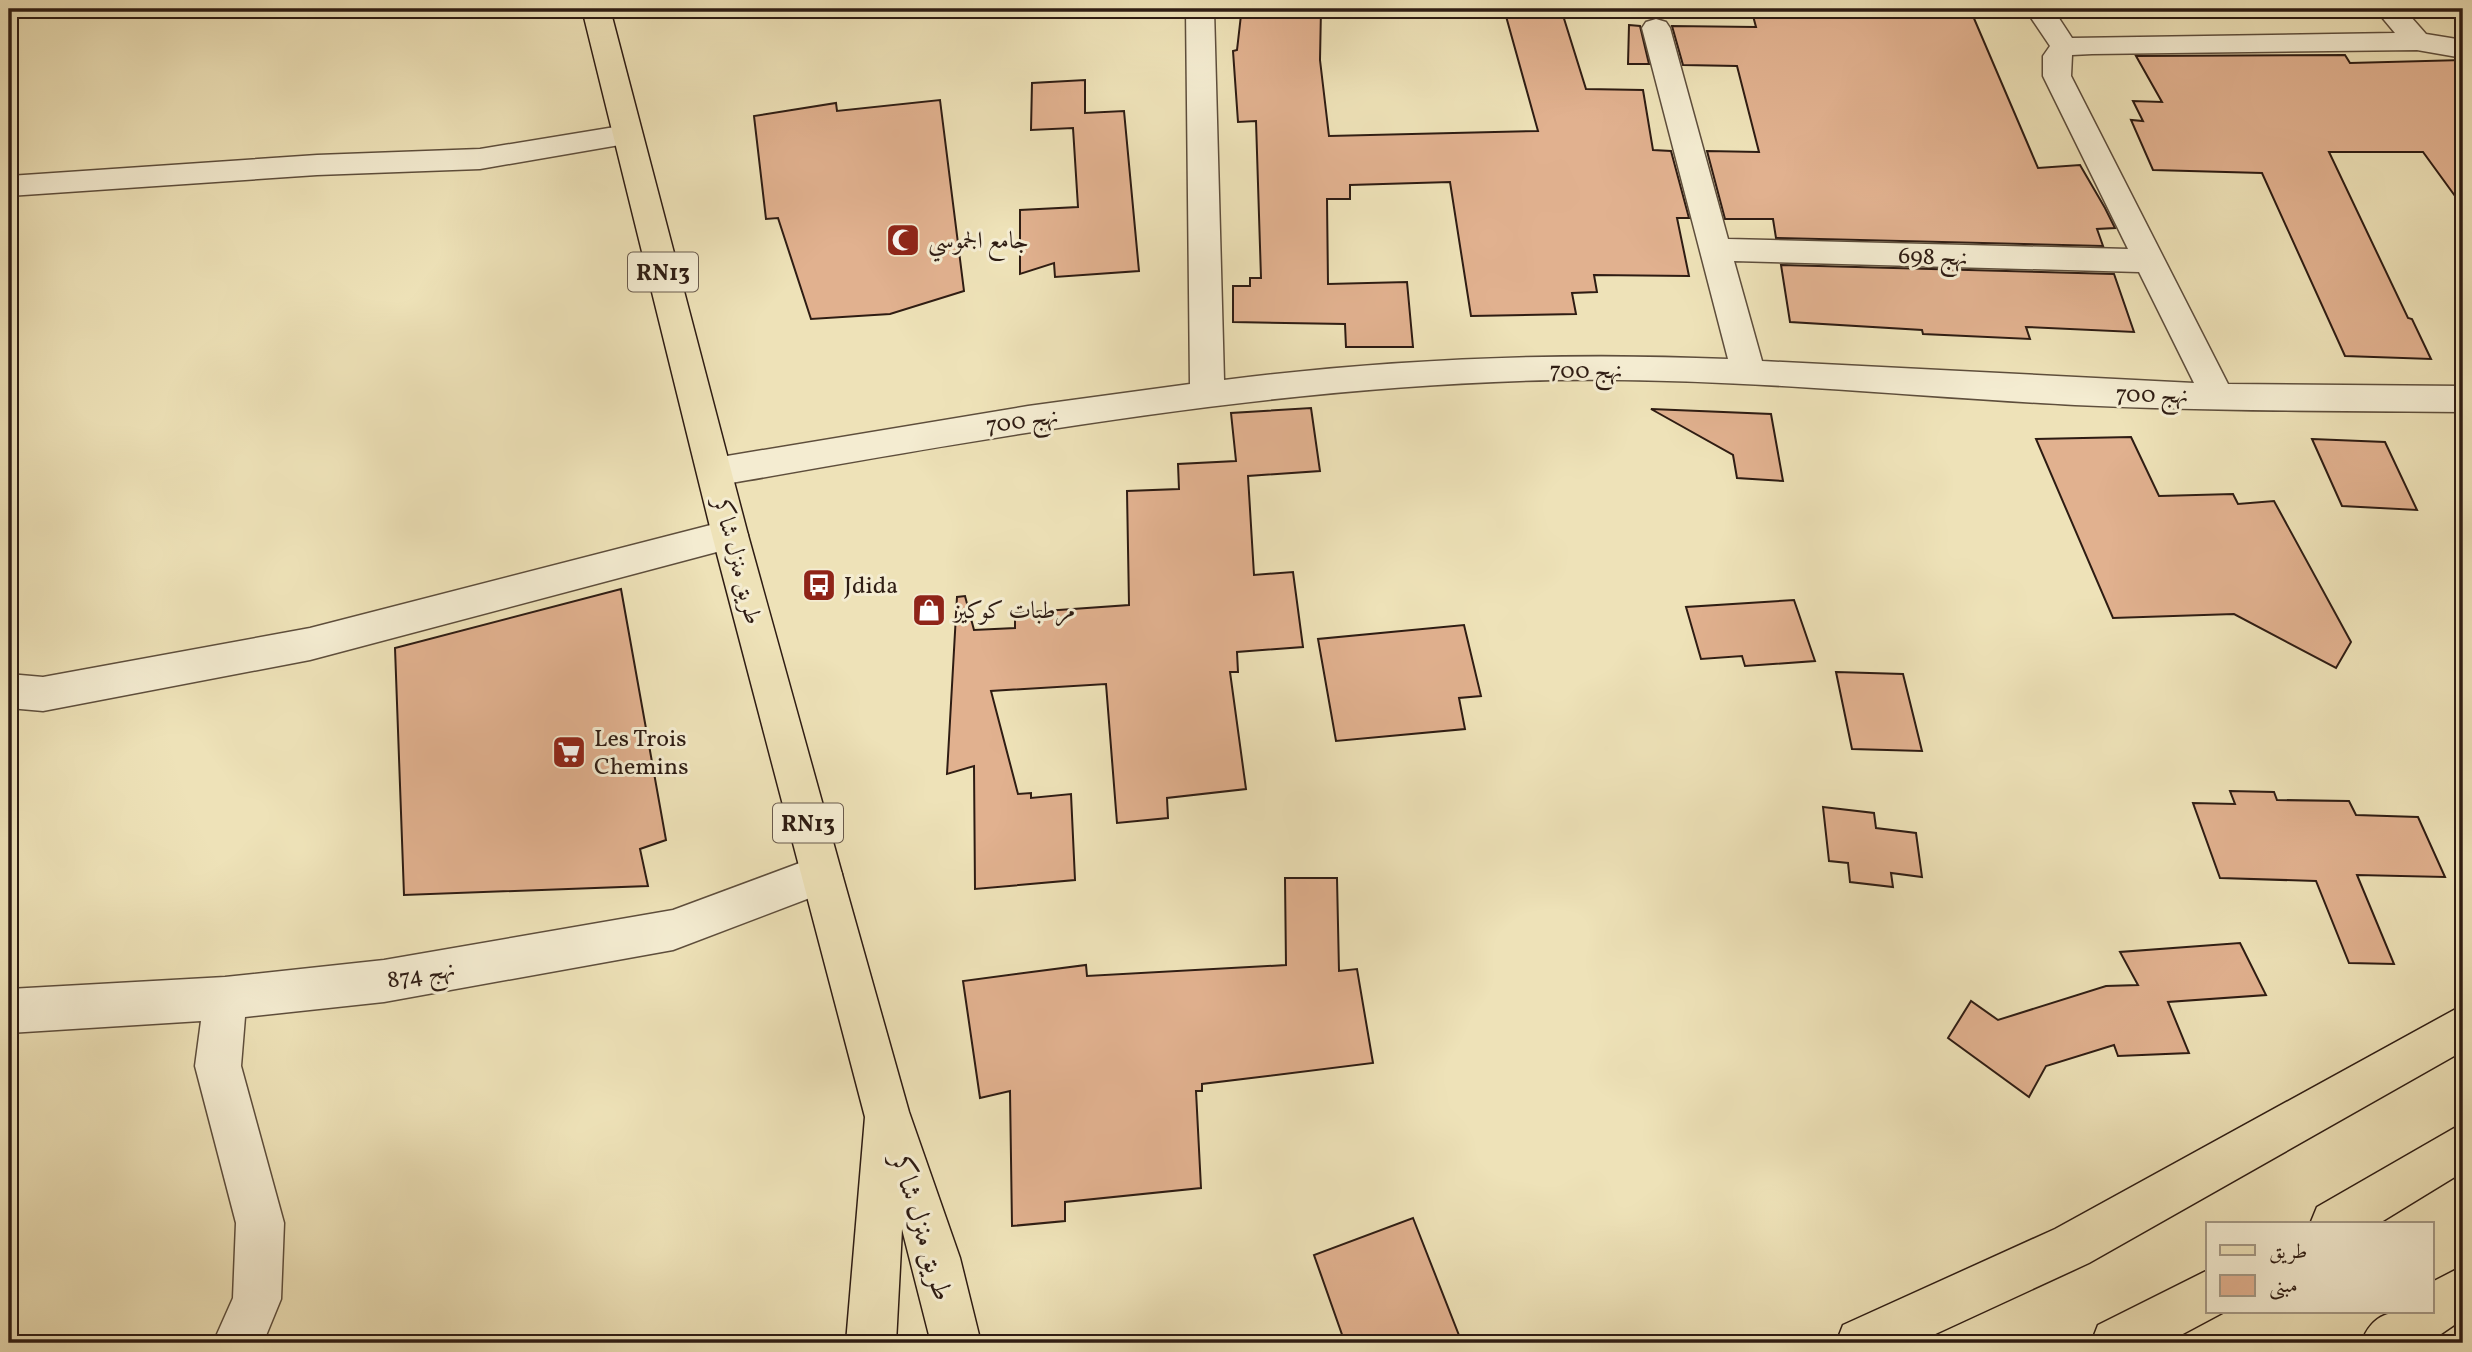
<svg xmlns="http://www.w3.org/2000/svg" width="2472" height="1352" font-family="Vollkorn,Amiri,serif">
<rect width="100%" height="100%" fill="#eee2b8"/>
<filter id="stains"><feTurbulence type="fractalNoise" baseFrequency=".00286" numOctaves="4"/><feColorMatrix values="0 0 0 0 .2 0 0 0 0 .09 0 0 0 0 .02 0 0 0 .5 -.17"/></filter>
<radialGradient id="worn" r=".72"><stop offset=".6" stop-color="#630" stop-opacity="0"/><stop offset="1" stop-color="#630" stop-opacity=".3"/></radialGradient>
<g fill="#e1b18f" stroke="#2e1c13" stroke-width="2">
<path d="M1275,9H1321L1320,60L1329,136L1538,131L1504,9H1561L1586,89L1643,90L1653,150L1671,151L1689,218H1677L1689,276L1594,275L1597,292L1572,293L1576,314L1471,316L1450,182L1350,185V199H1327L1328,284L1407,282L1413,347H1346L1345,324L1233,322V286H1250V278H1261L1256,121L1238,122L1233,51L1237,50L1241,15L1275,16Z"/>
<path d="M1800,9H1970L2038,168L2080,165L2105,208L2115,228L2097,229L2103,246L1776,238L1773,219H1725L1707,151L1759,152L1737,66L1683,65L1672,26L1756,27L1752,12L1802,14Z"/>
<path d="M1629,25L1640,26L1649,64H1628Z"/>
<path d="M2345,55L2350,63L2463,60V207L2423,152H2329L2408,318L2412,319L2431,359L2345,356L2262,173L2153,170L2131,120L2143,121L2133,101L2162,102L2136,56Z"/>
<path d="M1085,80V113L1124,111L1139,271L1055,277L1054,263L1020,274V210L1078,207L1073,128L1031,130L1032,83Z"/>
<path d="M940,100L964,291L890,314L811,319L778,218L766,219L754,116L836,103L837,111Z"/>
<path d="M1781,265L2114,274L2134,332L2026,327L2030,339L1923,334L1922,330L1790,322Z"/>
<path d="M1311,408L1320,471L1248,476L1254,575L1293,572L1303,647L1237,652L1238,672H1230L1246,789L1167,798L1168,818L1117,823L1106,684L991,691L1018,794L1031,793V798L1071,794L1075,880L975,889L974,766L947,774L957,597L965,596L974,630L1015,628V613L1129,605L1127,491L1179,489L1178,464L1236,461L1231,413Z"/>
<path d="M1651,409L1771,414L1783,481L1737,478L1733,455Z"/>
<path d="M2131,437L2159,496L2233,494L2238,504L2274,501L2351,642L2336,668L2234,614L2113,618L2036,439Z"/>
<path d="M2312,439L2385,442L2417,510L2342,506Z"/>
<path d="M621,589L666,840L640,849L648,886L404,895L395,648Z"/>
<path d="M1794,600L1815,661L1745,666L1742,656L1701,659L1686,607Z"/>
<path d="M1464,625L1481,696L1459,698L1465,729L1336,741L1318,639Z"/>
<path d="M1836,672L1903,674L1922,751L1852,749Z"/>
<path d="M2230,791L2274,792L2277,800L2349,801L2356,815L2418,817L2445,877L2357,875L2394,964L2349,963L2316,881L2220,878L2193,803L2235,804Z"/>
<path d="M1823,807L1874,813L1876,828L1916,833L1922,877L1891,873L1893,887L1850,882L1848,863L1829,861Z"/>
<path d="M1285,878H1337L1339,971L1357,969L1373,1063L1202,1084V1091H1196L1201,1188L1065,1202V1221L1012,1226L1010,1091L980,1098L963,981L1086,965L1087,976L1286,965Z"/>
<path d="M2240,943L2266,995L2168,1002L2189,1053L2118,1056L2114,1045L2046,1066L2029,1097L1948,1038L1971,1001L1998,1020L2106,986L2138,985L2120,952Z"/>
<path d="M1413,1218L1462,1343H1345L1314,1255Z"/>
</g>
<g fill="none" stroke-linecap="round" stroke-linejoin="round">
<g stroke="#5e4e3c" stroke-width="3">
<g id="minor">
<path d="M1186,9H1214L1224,380C1391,359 1559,352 1728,359L1642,28L1646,22L1656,19L1666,22L1670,28L1728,239L2128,249L2043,76V56L2050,46L2025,9H2053L2072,38L2395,33L2375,9H2404L2426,34L2463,40V58L2417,50L2092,54L2072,55L2071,76L2228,384L2463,386V412C2334,411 2204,411 2075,405C1902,396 1728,377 1555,380C1272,386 993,437 715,486L703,482L697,472L703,462L715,458L1028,406L1190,384ZM1734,261L2139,272L2194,383L1762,361Z"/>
<path d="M627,125L637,128L642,135L637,142L480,169L317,175L9,196V176L317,155L480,149Z"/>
<path d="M730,520L743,525L748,535L743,545L310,660L43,711L9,708V674L43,677L310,628Z"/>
<path d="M821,855L836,860L842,874L836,888L673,950L384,1002L245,1017L241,1066L284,1223L281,1299L263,1343H213L233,1298L236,1223L195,1066L201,1021L9,1033V989L225,977L384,960L673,910Z"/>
</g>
</g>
<g stroke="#2e1c13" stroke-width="3">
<path id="primary" d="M582,9H610L748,535L842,874L909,1112L960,1258L981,1343H931L902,1229L896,1343H846L865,1117L712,535Z"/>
</g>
<g stroke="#2e1c13" stroke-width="3">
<g id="trunk">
<path d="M2463,1005V1051L2089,1263L1916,1343H1836L1843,1325L2055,1229Z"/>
<path d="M2463,1123V1172L2378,1224H2310L2317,1207Z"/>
<path d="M2463,1266V1319L2428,1343H2361C2375,1306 2398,1312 2432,1312V1282Z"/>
<path d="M2208,1270V1312H2224L2166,1343H2091L2098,1325Z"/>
</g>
</g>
<use href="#minor" fill="#f4ecd1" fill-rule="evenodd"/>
<use href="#primary" fill="#eee2b8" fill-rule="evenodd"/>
<use href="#trunk" fill="#eee2b8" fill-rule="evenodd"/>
</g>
<defs>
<g id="mosque-square" transform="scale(1.75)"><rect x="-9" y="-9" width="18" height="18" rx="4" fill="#8f2418" stroke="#f4ecd1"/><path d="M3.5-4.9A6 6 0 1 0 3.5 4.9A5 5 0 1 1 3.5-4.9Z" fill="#fff"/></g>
<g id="bus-square" transform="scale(1.75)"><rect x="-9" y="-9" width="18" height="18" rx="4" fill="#8f2418" stroke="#f4ecd1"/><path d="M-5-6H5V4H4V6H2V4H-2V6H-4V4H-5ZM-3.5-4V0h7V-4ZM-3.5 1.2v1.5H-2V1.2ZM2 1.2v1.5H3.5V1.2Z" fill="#fff"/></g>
<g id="shop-square" transform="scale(1.75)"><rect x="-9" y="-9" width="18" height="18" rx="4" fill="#8f2418" stroke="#f4ecd1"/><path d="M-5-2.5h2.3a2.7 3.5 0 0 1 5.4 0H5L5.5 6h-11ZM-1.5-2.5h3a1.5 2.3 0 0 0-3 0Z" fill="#fff"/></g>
<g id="supermarket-square" transform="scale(1.75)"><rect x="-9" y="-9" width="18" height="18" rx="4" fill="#8f2418" stroke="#f4ecd1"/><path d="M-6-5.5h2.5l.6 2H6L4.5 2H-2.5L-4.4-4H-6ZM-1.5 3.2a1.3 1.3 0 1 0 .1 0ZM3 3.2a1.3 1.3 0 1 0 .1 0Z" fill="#fff"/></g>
</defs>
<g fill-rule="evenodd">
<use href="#mosque-square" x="903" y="240"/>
<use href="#bus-square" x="819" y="585"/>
<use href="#shop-square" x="929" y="610"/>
<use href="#supermarket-square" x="569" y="752"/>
</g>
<g text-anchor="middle" stroke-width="6" stroke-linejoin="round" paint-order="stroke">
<g fill="#f4ecd1" stroke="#695a4c" stroke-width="2">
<rect x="628" y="252.5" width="70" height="39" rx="5"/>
<rect x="773" y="803.5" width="70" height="39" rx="5"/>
</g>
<g font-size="23" font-weight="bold" fill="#2e1c13">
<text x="663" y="280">RN13</text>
<text x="808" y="831">RN13</text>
</g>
<g font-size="24" fill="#2e1c13" stroke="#f4ecd1" text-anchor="start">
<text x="928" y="248">جامع الجموسي</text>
<text x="844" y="593">Jdida</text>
<text x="954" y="618">مرطبات كوكيز</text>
<text x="594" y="746">Les Trois<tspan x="594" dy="28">Chemins</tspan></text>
</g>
<g font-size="24" fill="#2e1c13" stroke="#f4ecd1">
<text transform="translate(1933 256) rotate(2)" y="8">نهج 698</text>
<text x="1586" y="378">نهج 700</text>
<text transform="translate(2152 394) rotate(1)" y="8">نهج 700</text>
<text transform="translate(1022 420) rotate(-8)" y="8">نهج 700</text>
<text transform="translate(738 561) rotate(75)" y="8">طريق منزل شاكر</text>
<text transform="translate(421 974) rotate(-10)" y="8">نهج 874</text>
</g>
<g font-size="28" fill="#2e1c13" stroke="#f4ecd1">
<text transform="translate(923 1227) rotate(73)" y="10">طريق منزل شاكر</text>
</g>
</g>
<rect width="2472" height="1352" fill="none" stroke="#eee2b8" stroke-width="35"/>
<rect x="10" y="10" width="2451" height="1331" fill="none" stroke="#2e1c13" stroke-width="3.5"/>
<rect x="18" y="18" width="2437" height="1317" fill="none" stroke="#2e1c13" stroke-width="2"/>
<rect x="2206" y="1222" width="228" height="91" fill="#f4ecd1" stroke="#a59985" stroke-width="2"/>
<rect x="2220" y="1245" width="35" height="10" fill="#eee2b8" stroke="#a59985" stroke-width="2"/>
<text x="2269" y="1258" font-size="21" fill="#2e1c13">طريق</text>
<rect x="2220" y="1275" width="35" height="21" fill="#e1b18f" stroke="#a59985" stroke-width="2"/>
<text x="2269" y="1292" font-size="21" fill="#2e1c13">مبنى</text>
<rect width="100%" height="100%" filter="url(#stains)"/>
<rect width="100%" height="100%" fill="url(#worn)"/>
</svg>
